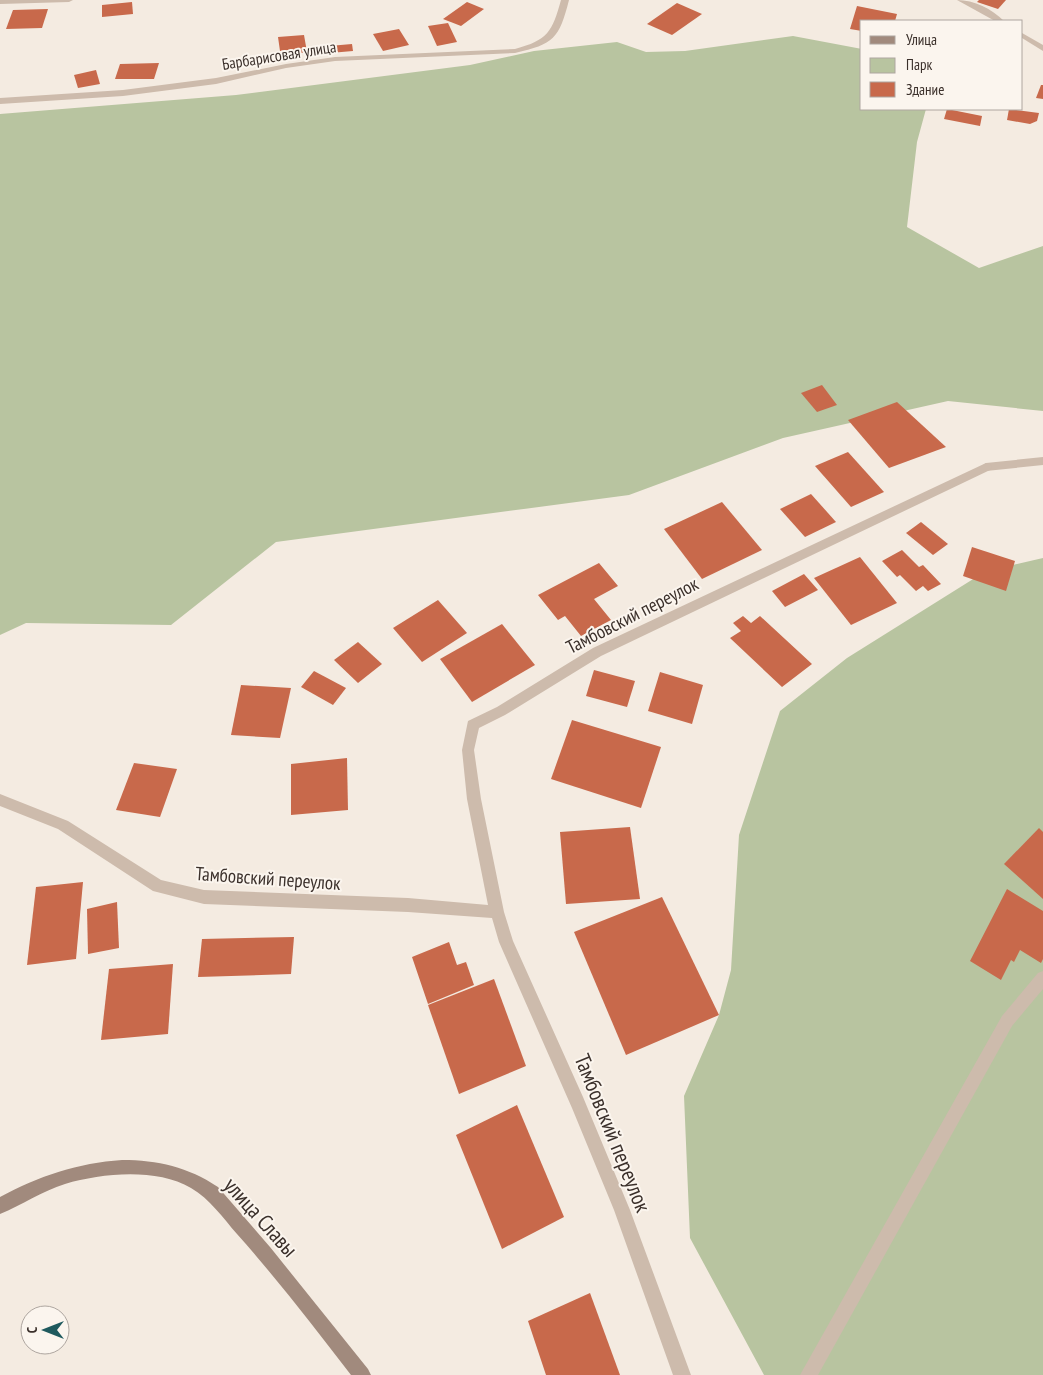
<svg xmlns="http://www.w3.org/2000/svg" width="1043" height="1375" font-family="'PT Sans Narrow',sans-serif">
<rect width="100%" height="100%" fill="#f4ebe1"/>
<g fill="#b8c4a0">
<path d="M793,36L862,49V109H926L917,142L907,227L979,268L1043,246V411L948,401L783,438L629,495L276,542L171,625L26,623L0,635V114L236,95L470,65L534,51L617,42L646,52L685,51Z"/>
<path d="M1043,558V1375H764L690,1238L684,1096L719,1015L731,970L739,835L780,711L847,658L986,571Z"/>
</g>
<g fill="#c8694b">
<path d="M979,0H1006L998,9L977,2Z"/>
<path d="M132,2L133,14L102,17V5Z"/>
<path d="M467,2L484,9L461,26L443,19Z"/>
<path d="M677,3L702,14L672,35L647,24Z"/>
<path d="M857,6L897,14L895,21H862V31L850,29Z"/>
<path d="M48,9L42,28L6,29L13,10Z"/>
<path d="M448,23L457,42L437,46L428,26Z"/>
<path d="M399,29L409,45L383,51L373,34Z"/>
<path d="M304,35L307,52L295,54L294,50L280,51L278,37Z"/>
<path d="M352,44L353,51L330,53L329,46Z"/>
<path d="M159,63L154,79H115L120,64Z"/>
<path d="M96,70L100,84L78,88L74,75Z"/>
<path d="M1041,85H1043V99L1036,98Z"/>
<path d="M947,109L982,116L980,126L944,119Z"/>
<path d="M1009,109L1039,113L1037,121L1030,124L1007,120Z"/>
<path d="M822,385L837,405L817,412L801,393Z"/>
<path d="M897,402L946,447L889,468L848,420Z"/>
<path d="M848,452L884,492L851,507L815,466Z"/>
<path d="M811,494L836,522L805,537L780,509Z"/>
<path d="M722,502L762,550L702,579L664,529Z"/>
<path d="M921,522L948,544L933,555L906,533Z"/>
<path d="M972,547L1015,561L1006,591L963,576Z"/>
<path d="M902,550L919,567L923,565L941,584L928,591L923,586L916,591L900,575L897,577L882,561Z"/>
<path d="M860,557L897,603L851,625L814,578Z"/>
<path d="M599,563L618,586L594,599L611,620L581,636L565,616L558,620L538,595Z"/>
<path d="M804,574L818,590L785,607L772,591Z"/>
<path d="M438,600L467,633L422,662L393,628Z"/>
<path d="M743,616L751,623L760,616L812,664L782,687L730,638L741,631L733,623Z"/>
<path d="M502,624L535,665L472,702L440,659Z"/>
<path d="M358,642L382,664L358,683L334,660Z"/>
<path d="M594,670L635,681L627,707L586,696Z"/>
<path d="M314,671L346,688L333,705L301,687Z"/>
<path d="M660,672L703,685L692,724L648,711Z"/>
<path d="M241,685L291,688L280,738L231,735Z"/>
<path d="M572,720L661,747L641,808L551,779Z"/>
<path d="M347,758L348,810L291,815V764Z"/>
<path d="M134,763L177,769L160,817L116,810Z"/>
<path d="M630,827L640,899L566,904L560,832Z"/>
<path d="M1039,828L1043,832V899L1004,864Z"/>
<path d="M83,882L76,959L27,965L36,887Z"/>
<path d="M1007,889L1043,911V959L1041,963L1020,950L1014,962L1011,960L1001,980L970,961Z"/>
<path d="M662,897L719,1015L626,1055L574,932Z"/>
<path d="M117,902L119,948L88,954L87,909Z"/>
<path d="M294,937L291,974L198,977L202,939Z"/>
<path d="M449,942L457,965L466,962L474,985L428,1004L412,957Z"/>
<path d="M173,964L168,1034L101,1040L109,969Z"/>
<path d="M494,979L526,1066L459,1094L428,1005Z"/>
<path d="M517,1105L564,1217L502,1249L456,1135Z"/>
<path d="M590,1293L620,1375H546L528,1321Z"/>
</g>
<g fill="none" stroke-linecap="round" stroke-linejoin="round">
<path fill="#cdbbac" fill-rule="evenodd" d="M1043,457V465L986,471L980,467L986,463Z"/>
<g fill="#cdbbac" fill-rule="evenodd">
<path d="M0,0H73L69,2L0,4Z"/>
<path d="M561,0H569C559,39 554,44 515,53L335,61L286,68L216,84L123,96L0,104V98L123,90L216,78L286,64L335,57L515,49C548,40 552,32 561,0Z"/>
<path d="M957,0C974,0 992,9 1004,21H995Z"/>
<path d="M1022,33L1043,45V51L1022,38Z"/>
<path d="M986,463L990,464L992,467L990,470L601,656L505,715L479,728L474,750L481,799L504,912L513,941L583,1097L630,1210L691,1375H673L614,1210L572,1108L499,942L492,918L408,912L204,904L153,891L58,829L0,806V794L68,821L161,880L204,890L408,898L488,905L467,799L462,750L468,721L497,707L593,648Z"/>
<path d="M1043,971V989L1012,1026L818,1375H800L1002,1016L1038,973Z"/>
</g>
<path fill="#a18a7d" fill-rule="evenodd" d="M122,1160C158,1160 188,1167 218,1187L270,1247L368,1369L371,1375H351C314,1327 277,1279 237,1234C223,1218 210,1199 191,1188C156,1168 103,1173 65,1184C42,1191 22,1205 0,1214V1197C39,1176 78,1163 122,1160Z"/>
</g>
<g text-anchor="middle" stroke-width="4" stroke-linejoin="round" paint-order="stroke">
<g font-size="16" fill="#3b302b" stroke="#fbf5ee">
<text transform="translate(279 55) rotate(-9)" y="6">Барбарисовая улица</text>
</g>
<g font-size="19" fill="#3b302b" stroke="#fbf5ee">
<text transform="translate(632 615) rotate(-27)" y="7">Тамбовский переулок</text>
<text transform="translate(268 878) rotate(4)" y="7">Тамбовский переулок</text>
</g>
<g font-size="22" fill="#3b302b" stroke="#fbf5ee">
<text transform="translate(613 1133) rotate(68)" y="8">Тамбовский переулок</text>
<text transform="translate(261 1217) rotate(48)" y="8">улица Славы</text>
</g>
</g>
<rect x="860" y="20" width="162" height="90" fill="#fbf5ee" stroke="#aea6a0"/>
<rect x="870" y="36" width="25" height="8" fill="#a18a7d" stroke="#aea6a0"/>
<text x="906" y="45" font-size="15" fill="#3b302b">Улица</text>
<rect x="870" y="58" width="25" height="15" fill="#b8c4a0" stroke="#aea6a0"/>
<text x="906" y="70" font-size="15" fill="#3b302b">Парк</text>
<rect x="870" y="82" width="25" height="15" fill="#c8694b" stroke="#aea6a0"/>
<text x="906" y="95" font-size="15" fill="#3b302b">Здание</text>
<g transform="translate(45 1330) rotate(270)"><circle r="24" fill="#fbf5ee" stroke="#aea6a0"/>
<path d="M0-4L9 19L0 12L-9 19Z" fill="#1f5a5e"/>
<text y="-8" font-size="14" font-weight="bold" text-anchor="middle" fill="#3b302b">С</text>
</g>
</svg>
